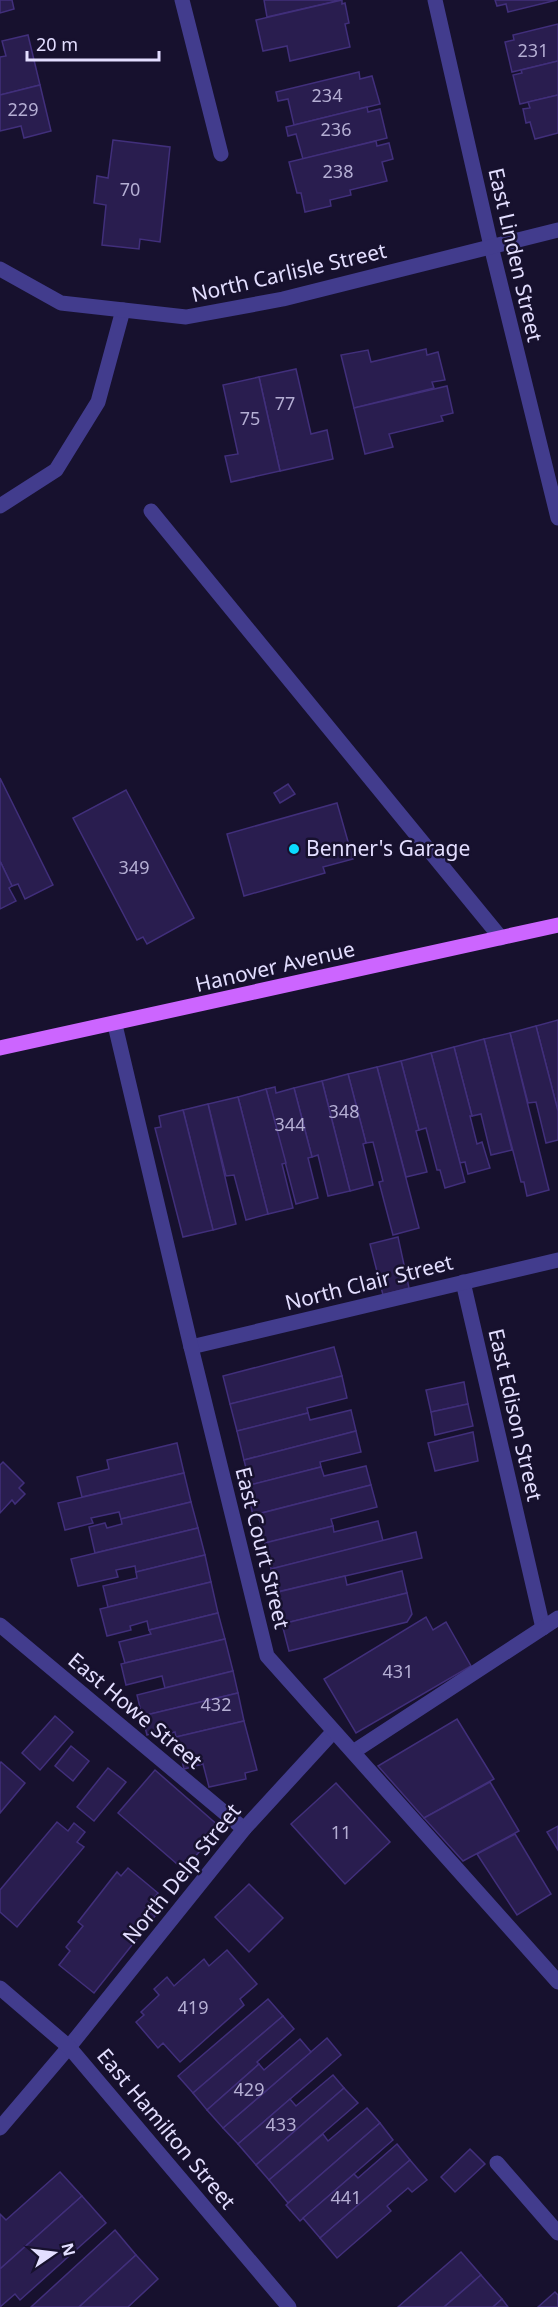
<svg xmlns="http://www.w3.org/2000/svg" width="558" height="2307" font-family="'Noto Sans',sans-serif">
<rect width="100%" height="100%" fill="#17112e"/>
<g fill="#291d4f" stroke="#412f7b" stroke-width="1.5">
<path d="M0,0H12L14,9L0,13Z"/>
<path d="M264,0H341L267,17Z"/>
<path d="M342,0V4L345,3L349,23L345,24L350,47L290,61L287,46L263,51L256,20Z"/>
<path d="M495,0H557L508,12L506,4L497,6Z"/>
<path d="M558,24V61L512,72L505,42L514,40L513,35Z"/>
<path d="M28,35L40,85L0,95V57L6,56L2,41Z"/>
<path d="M558,61V95L520,104L513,75L522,73L521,70Z"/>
<path d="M359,72L360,79L372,76L380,104L294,125L288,99L278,101L276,92Z"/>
<path d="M40,85L51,131L24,138L21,126L0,131V95Z"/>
<path d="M558,95V133L535,139L530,122L526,123L523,109L530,108L528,102Z"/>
<path d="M367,107L368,112L380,109L387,138L303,159L296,134L288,136L286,127Z"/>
<path d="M113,140L170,147L160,242L140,239L139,249L102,245L106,205L94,203L97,176L108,178Z"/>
<path d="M376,141L377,146L389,143L393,159L382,162L387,181L350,190L351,195L330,200L331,206L305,212L301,193H297L289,162Z"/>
<path d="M426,349L427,355L438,352L445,380L432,382L434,388L354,408L341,355L368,350L371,362Z"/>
<path d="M296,369L311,434L327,430L333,459L280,471L259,377Z"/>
<path d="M259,377L280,471L231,482L225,456L238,454L223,385Z"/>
<path d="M447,386L453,413L441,416L443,421L389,434L393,447L365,454L354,408Z"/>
<path d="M0,778L53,885L25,899L18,884L12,886L0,861Z"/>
<path d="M288,784L295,794L280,803L274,793Z"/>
<path d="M126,790L194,918L147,944L143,937L137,940L73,818Z"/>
<path d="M337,803L353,859L323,867L325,873L244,896L227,834Z"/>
<path d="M0,861L12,886L9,888L16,901L0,909Z"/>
<path d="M558,1020V1111L536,1026Z"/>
<path d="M536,1026L558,1111V1140L546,1143L536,1102L528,1103L510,1033Z"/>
<path d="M510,1033L549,1190L527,1196L524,1182H521L484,1039Z"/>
<path d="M484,1039L512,1150L491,1155L481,1114L472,1116L454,1047Z"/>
<path d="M454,1047L472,1116H470L477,1144L482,1142L490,1168L468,1174L465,1162L460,1163L431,1053Z"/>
<path d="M431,1053L465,1182L445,1188L440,1170H437L426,1128L419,1130L401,1061Z"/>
<path d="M401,1061L419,1130L416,1131L427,1172L406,1177L377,1067Z"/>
<path d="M377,1067L419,1228L393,1235L379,1182L383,1181L373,1142L366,1143L348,1074Z"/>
<path d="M348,1074L366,1143L363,1144L373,1185L350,1191L322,1081Z"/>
<path d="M322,1081L350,1191L328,1196L318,1155L312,1157L294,1088Z"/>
<path d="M275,1087L276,1093L294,1088L312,1157L308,1158L318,1198L296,1204L266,1089Z"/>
<path d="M266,1089L286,1163L282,1164L293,1208L268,1214L238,1097Z"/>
<path d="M238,1097L268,1214L246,1220L234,1175L226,1176L208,1104Z"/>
<path d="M208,1104L236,1224L213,1230L183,1110Z"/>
<path d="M183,1110L213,1230L183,1237L155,1128L161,1127L159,1116Z"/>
<path d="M398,1237L409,1288L383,1295L370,1244Z"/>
<path d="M334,1347L342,1376L230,1404L223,1376Z"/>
<path d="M342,1376L347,1398L307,1408L308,1413L237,1431L230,1404Z"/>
<path d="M464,1382L468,1404L431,1412L426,1390Z"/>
<path d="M468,1404L473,1426L435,1435L431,1412Z"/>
<path d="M351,1410L356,1431L244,1460L237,1431L308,1413L310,1420Z"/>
<path d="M356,1431L361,1452L320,1462L321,1467L250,1485L244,1460Z"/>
<path d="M473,1432L478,1461L435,1471L428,1443Z"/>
<path d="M177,1443L184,1473L82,1497L77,1477L109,1469L107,1460Z"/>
<path d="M3,1462L24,1483L19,1488L25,1494L15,1504L12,1500L0,1513V1465Z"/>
<path d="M366,1466L371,1485L253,1515L246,1486L321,1467L324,1476Z"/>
<path d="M184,1473L191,1502L121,1519L119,1512L91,1518L93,1523L65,1530L58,1503Z"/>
<path d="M371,1485L377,1507L331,1519L333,1526L265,1543L258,1514Z"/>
<path d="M191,1502L198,1528L95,1553L89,1527L105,1523L107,1528L122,1524L121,1519Z"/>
<path d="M378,1521L383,1541L271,1569L265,1543L333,1526L334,1532Z"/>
<path d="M198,1528L205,1555L136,1572L135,1566L116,1570L118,1577L78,1586L71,1559Z"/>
<path d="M416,1532L422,1558L277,1592L271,1569Z"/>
<path d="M205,1555L211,1582L108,1607L103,1586L137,1578L136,1572Z"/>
<path d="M402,1571L407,1593L282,1624L274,1593L345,1576L347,1585Z"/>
<path d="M211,1582L218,1613L149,1630L147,1621L130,1626L131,1630L107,1636L100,1609Z"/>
<path d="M407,1593L412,1614L407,1622L289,1651L282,1624Z"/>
<path d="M218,1613L225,1639L125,1663L119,1642L151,1634L149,1630Z"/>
<path d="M426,1617L433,1630L446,1622L471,1666L356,1733L324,1679Z"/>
<path d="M225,1639L233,1671L165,1688L162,1676L126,1685L121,1664Z"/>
<path d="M233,1671L238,1693L142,1716L137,1695Z"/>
<path d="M238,1693L244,1721L176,1737L175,1732L156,1737L155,1732L147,1735L142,1716Z"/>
<path d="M55,1716L73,1732L40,1770L22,1753Z"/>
<path d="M457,1719L494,1779L424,1818L378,1766Z"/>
<path d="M244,1721L257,1770L245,1773L246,1779L209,1787L203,1764L184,1769L176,1737Z"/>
<path d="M71,1746L89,1761L73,1781L55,1766Z"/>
<path d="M1,1762L25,1783L0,1813V1764Z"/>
<path d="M108,1768L126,1782L94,1821L77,1807Z"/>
<path d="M155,1770L220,1827L184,1870L118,1813Z"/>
<path d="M490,1782L519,1831L463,1861L424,1818Z"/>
<path d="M336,1783L390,1842L345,1884L291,1824Z"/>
<path d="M57,1822L68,1831L74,1823L85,1832L77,1842L84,1847L17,1927L0,1912V1890Z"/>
<path d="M558,1826V1850L547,1832Z"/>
<path d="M515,1834L551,1894L517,1915L477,1854Z"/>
<path d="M128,1868L158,1893L146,1908L155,1916L94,1993L59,1965L70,1951L66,1947L83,1926L78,1922L117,1872L121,1876Z"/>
<path d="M249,1884L283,1918L249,1952L215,1917Z"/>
<path d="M227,1950L257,1984L240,1999L244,2005L180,2062L163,2043L158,2048L136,2022L144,2015L141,2012L159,1995L154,1989L167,1977L174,1986L204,1959L209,1966Z"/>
<path d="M268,1999L283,2016L193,2093L178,2076Z"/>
<path d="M283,2016L294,2029L257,2062L259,2064L207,2110L193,2093Z"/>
<path d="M327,2038L341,2055L238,2144L223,2128Z"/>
<path d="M300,2039L311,2052L223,2128L207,2110L259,2064L264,2070Z"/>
<path d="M333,2075L344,2088L256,2165L238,2144L290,2099L296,2106Z"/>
<path d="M344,2088L358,2103L269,2180L256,2165Z"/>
<path d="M367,2108L380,2123L288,2203L269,2180L323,2134L328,2141Z"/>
<path d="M380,2123L393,2140L300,2221L286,2205Z"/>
<path d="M397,2144L410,2160L320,2238L303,2218L354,2174L358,2178Z"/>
<path d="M470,2149L485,2164L455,2192L441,2177Z"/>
<path d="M410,2160L427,2180L412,2192L408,2188L387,2206L391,2211L337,2258L320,2238Z"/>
<path d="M60,2172L82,2196L0,2269V2214L6,2220Z"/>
<path d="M82,2196L106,2223L20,2300L15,2294L0,2307V2269Z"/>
<path d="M115,2230L136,2255L79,2307H31Z"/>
<path d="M461,2252L481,2275L444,2307H398Z"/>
<path d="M136,2255L158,2279L128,2307H79Z"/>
<path d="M481,2275L502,2299L493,2307H444Z"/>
<path d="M555,2292L558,2295V2307H538Z"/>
<path d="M502,2299L508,2307H493Z"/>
</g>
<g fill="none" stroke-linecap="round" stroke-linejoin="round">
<g stroke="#423c8d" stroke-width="15">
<path d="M182,0L221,154"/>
<path d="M0,506L56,470L98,402L123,310"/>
<path d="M151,511L501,938"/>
<path d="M463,1282L543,1628"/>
<path d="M191,1347L558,1260"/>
<path d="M0,1625L244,1829"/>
<path d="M353,1752L558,1618"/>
<path d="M0,2128L69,2047L244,1829L333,1732"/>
<path d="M497,2163L558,2233"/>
</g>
<g stroke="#423c8d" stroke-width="15">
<path d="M435,0L491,246L558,518"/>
<path d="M0,269L61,303L186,317L283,299L558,230"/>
<path d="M115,1025L191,1347L267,1656L558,1982"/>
<path d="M0,1988L69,2047L289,2307"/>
</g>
<path stroke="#cc65ff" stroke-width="15" d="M0,1048L558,925"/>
</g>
<circle fill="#0adcff" stroke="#17112e" stroke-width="2" cx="294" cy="849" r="6"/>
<g text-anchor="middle" stroke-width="5" stroke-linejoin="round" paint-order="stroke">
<g font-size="18" fill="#b4aed3">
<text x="533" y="57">231</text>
<text x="327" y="102">234</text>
<text x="23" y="116">229</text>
<text x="336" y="136">236</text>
<text x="338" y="178">238</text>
<text x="130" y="196">70</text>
<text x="285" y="410">77</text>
<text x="250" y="425">75</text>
<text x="134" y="874">349</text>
<text x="344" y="1118">348</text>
<text x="290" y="1131">344</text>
<text x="398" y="1678">431</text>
<text x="216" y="1711">432</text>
<text x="341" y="1839">11</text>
<text x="193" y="2014">419</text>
<text x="249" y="2096">429</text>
<text x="281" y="2131">433</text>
<text x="346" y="2204">441</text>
</g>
<g font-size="21" fill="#e3deff" stroke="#17112e">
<text transform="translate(515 255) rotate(77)" y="7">East Linden Street</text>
<text transform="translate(289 273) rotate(-13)" y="7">North Carlisle Street</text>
<text transform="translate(275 967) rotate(-13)" y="7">Hanover Avenue</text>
<text transform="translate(369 1283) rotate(-14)" y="7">North Clair Street</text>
<text transform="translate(515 1415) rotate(77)" y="7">East Edison Street</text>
<text transform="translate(262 1548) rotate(76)" y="7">East Court Street</text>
<text transform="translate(135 1711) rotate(40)" y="7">East Howe Street</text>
<text transform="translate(182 1874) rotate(-51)" y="7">North Delp Street</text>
<text transform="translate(166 2129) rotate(50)" y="7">East Hamilton Street</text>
</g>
<g font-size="21" fill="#e3deff" stroke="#17112e" text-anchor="start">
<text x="306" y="856">Benner's Garage</text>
</g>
</g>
<g transform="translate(54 2253) rotate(76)" stroke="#17112e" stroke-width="4.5" paint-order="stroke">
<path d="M0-4.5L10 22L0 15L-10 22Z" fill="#e3deff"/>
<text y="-9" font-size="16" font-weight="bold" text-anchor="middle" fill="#e3deff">N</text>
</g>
<path d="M27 51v9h132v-9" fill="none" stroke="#e3deff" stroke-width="3"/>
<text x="36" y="51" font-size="18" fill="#e3deff" stroke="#17112e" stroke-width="4.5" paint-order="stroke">20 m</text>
</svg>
